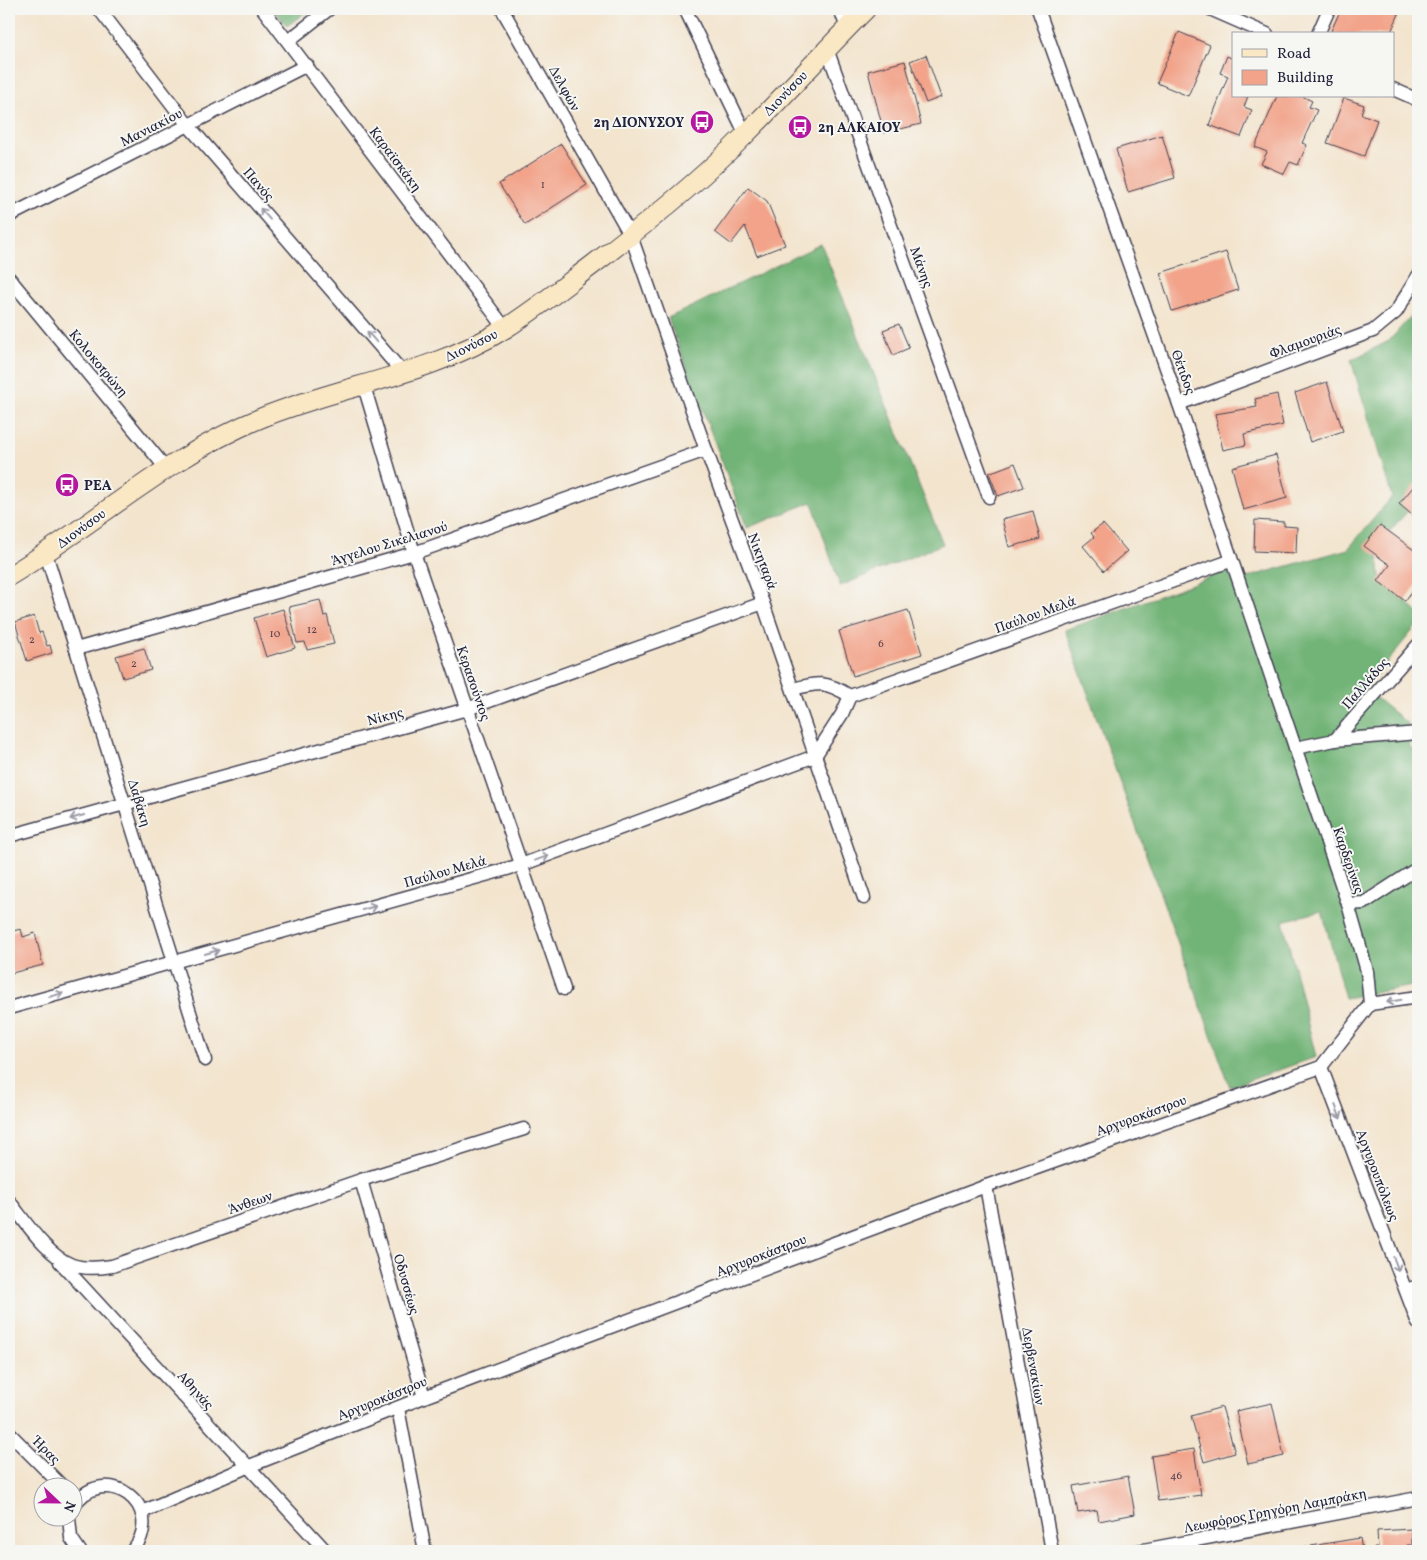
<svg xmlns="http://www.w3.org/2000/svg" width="1427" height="1560" font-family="Vollkorn,serif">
<rect width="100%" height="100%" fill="#f6f6f2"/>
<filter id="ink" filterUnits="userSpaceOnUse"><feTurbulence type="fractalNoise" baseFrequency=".02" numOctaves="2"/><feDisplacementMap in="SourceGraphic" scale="10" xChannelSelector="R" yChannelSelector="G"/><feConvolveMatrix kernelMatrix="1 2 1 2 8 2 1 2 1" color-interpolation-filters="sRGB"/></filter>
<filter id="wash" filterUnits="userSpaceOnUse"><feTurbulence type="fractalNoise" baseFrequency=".0096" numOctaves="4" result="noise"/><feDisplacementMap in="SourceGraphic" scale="20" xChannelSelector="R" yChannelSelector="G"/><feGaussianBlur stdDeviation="1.12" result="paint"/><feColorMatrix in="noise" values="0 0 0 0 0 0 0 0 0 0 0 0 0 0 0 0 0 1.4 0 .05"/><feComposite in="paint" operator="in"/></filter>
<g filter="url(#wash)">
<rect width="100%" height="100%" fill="#f3e4cd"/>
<g fill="#72b477" stroke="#4a6b59">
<path d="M273,9H310L287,26Z"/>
<path d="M821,244L943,544L840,586L812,502L747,528L668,318Z"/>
<path d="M1418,308V500L1377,545L1380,577L1418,613V624L1365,689L1408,724L1410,749H1418V985L1345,998L1322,911L1283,921L1316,1057L1230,1087L1065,630L1228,571L1234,584L1252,576L1348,549L1392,497L1351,360L1389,341Z"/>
</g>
<g id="blocks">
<g fill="#f2a389">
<path d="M1341,9H1387L1399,14L1390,34H1336L1331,31Z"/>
<path d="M1179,32L1210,45L1188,96L1157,83Z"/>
<path d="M926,55L941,97L926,103L910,61Z"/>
<path d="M1227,56L1233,59V96H1248L1244,107L1252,110L1241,137L1209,125L1228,76L1220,73Z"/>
<path d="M905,61L921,124L884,133L868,71Z"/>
<path d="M1277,96H1302L1312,101L1309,107L1317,110L1302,143L1307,145L1298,165L1290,162L1284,174L1261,164L1267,152L1255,147Z"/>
<path d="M1344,98L1364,105L1361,114L1377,120L1364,156L1327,143Z"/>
<path d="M1162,135L1175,178L1128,192L1116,149Z"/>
<path d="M561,144L587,185L525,225L499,184Z"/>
<path d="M748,187L767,201L785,245L757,256L745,226L731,244L715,232Z"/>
<path d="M1226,252L1238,290L1172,311L1160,273Z"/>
<path d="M899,324L909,348L893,355L883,330Z"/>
<path d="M1327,382L1343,431L1310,442L1295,393Z"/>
<path d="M1277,394L1283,425L1244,434L1246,445L1223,450L1215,414L1257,407L1255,399Z"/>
<path d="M1276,455L1287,498L1243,510L1232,467Z"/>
<path d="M1015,463L1024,487L998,496L989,473Z"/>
<path d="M1418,481V520L1399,504Z"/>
<path d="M1033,511L1040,539L1009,547L1002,519Z"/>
<path d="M1255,520L1284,522V526L1297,527L1296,553L1254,551Z"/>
<path d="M1103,524L1127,551L1104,571L1083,546L1094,537L1091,533Z"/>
<path d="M1380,525L1418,553V583L1405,601L1378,581L1390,565L1364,546Z"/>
<path d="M320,600L324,616L327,615L334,644L307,650L305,642L297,643L289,607Z"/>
<path d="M283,609L295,648L266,657L254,618Z"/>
<path d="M908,610L922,654L853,676L839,631Z"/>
<path d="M34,616L39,633L42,632L47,646L50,645L52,653L27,661L15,622Z"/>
<path d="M144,648L151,670L123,678L116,656Z"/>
<path d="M21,929L23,937L35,933L43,965L12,973L9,958V932Z"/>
<path d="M1272,1403L1284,1456L1248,1464L1236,1411Z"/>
<path d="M1222,1407L1235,1453L1204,1462L1191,1416Z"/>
<path d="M1194,1449L1201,1495L1158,1501L1151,1456Z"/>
<path d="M1128,1476L1135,1514L1099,1521L1097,1510L1078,1513L1073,1486Z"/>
<path d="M1412,1529V1545H1407V1551H1374L1373,1548H1378L1377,1531Z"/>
<path d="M1360,1538L1362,1551H1312L1311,1546Z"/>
<path d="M1307,1546V1551H1284V1550Z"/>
</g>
</g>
</g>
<g filter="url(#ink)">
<use href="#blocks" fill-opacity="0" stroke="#413f51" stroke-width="1"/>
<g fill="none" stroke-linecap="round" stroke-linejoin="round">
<g stroke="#413f51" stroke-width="15">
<g id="street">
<path d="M99,9L188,125L404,374"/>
<path d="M263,9L505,328"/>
<path d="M502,9L631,236L706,450L763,603L864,898"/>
<path d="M685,9L746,135"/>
<path d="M840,9L847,28"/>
<path d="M1038,9L1179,404L1348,904L1364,903L1418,868"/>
<path d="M1210,9L1267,34"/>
<path d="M1318,34L1329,9"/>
<path d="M288,41L329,9"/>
<path d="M827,49L989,497"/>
<path d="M1393,89L1418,100"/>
<path d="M9,216L307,65"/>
<path d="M9,278L165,467"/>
<path d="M364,386L414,553L564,989"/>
<path d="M1179,404L1373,331L1396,312L1418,276"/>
<path d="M46,554L205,1060"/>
<path d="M76,649L414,553L706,450"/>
<path d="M793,689C818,682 826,681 850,696"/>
<path d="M1335,740L1418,645"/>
<path d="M1295,748L1335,740L1418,733"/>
<path d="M9,836L467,709L763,603"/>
<path d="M1348,904L1367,971L1370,1004"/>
<path d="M1370,1004L1418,997"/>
<path d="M9,1008L521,865L815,756L842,714L850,696L1230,561"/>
<path d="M1321,1067L1418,1323"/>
<path d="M361,1180L424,1397"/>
<path d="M986,1186L1052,1551"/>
<path d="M9,1201C25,1221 47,1256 72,1265C84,1269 100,1268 112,1266L361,1180L524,1129"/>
<path d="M60,1262L326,1551"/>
<path d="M1406,1290L1418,1286"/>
<path d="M398,1408L425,1551"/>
<path d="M9,1433L64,1488"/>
<path d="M72,1508C103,1458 170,1507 132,1551"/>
<path d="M142,1512L247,1467L424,1397L986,1186L1321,1067L1370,1004"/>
<path d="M69,1518L71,1538L80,1551"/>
<path d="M1138,1551L1418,1498"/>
</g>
</g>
<g stroke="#413f51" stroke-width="21">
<path id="secondary" d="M9,576C94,525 168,456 261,418C342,385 431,375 506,328C536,309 563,287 591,266C645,225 699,182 746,134C787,93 825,50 866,9"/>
</g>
<use href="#street" stroke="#fff" stroke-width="12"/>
<use href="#secondary" stroke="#fae7c3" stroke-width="19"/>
</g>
<defs><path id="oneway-shaft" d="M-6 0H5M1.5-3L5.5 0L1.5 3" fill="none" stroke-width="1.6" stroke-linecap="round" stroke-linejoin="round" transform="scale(1.25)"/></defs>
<g stroke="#9c9ca7">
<use href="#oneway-shaft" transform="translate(265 214) rotate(-131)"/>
<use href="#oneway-shaft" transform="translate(372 337) rotate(-131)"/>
<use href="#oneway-shaft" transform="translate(77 817) rotate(164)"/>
<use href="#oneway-shaft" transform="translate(542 858) rotate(-20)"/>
<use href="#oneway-shaft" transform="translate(369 908) rotate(-16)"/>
<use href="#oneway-shaft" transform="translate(212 952) rotate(-16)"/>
<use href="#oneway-shaft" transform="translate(56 995) rotate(-15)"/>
<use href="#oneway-shaft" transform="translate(1394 1001) rotate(171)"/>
<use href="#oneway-shaft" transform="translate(1338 1112) rotate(69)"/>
<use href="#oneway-shaft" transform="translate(1396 1264) rotate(69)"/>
</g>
</g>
<defs>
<g id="bus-disc" transform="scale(1.25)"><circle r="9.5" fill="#b5179e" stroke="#f6f6f2"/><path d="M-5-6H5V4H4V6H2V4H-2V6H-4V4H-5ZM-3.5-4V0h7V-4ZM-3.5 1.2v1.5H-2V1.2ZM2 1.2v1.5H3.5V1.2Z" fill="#fff"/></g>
</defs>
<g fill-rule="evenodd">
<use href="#bus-disc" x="702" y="122"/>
<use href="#bus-disc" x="800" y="127"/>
<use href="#bus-disc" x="67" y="485"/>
</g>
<g text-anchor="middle" stroke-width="4" stroke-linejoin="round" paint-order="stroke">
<g font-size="11" fill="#56424e">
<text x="543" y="188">1</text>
<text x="312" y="633">12</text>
<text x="275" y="637">10</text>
<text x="32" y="643">2</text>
<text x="881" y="647">6</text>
<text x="134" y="667">2</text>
<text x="1176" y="1479">46</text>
</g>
<g font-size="14" fill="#22223b" stroke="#f6f6f2">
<text transform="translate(565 88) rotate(61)" y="5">Δελφών</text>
<text transform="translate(785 93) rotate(-46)" y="5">Διονύσου</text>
<text transform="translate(151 127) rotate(-27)" y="5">Μανιακίου</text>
<text transform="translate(396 159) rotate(53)" y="5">Καραϊσκάκη</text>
<text transform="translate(259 184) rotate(49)" y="5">Πανός</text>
<text transform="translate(922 267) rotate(70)" y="5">Μάνης</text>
<text transform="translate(1305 341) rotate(-20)" y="5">Φλαμουριάς</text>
<text transform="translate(471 345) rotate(-26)" y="5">Διονύσου</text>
<text transform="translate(99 363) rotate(50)" y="5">Κολοκοτρώνη</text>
<text transform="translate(1184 372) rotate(70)" y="5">Θέτιδος</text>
<text transform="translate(81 528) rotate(-36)" y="5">Διονύσου</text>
<text transform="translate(389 543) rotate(-17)" y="5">Άγγελου Σικελιανού</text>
<text transform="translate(763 561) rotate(69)" y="5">Νικηταρά</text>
<text transform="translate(1035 614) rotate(-20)" y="5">Παύλου Μελά</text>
<text transform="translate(474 683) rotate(71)" y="5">Κερασούντος</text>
<text transform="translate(1365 683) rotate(-49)" y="5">Παλλάδος</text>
<text transform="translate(385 716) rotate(-15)" y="5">Νίκης</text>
<text transform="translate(140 803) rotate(73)" y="5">Δαβάκη</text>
<text transform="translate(1349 860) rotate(71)" y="5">Καρδερίνας</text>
<text transform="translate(445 871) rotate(-16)" y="5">Παύλου Μελά</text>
<text transform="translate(1141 1115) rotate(-20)" y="5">Αργυροκάστρου</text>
<text transform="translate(1378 1175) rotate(69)" y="5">Αργυρουπόλεως</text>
<text transform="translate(250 1202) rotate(-19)" y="5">Άνθεων</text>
<text transform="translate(761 1255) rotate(-21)" y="5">Αργυροκάστρου</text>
<text transform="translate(407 1284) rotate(74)" y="5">Οδυσσέως</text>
<text transform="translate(1034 1366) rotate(80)" y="5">Δερβενακίων</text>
<text transform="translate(196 1390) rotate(48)" y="5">Αθηνάς</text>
<text transform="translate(382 1398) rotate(-22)" y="5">Αργυροκάστρου</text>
<text transform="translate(47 1450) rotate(45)" y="5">Ήρας</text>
<text transform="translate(1275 1510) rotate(-11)" y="5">Λεωφόρος Γρηγόρη Λαμπράκη</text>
</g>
<g font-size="14" font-weight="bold" fill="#22223b" stroke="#f6f6f2" text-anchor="start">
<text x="684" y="127" text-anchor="end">2η ΔΙΟΝΥΣΟΥ</text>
<text x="818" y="132">2η ΑΛΚΑΙΟΥ</text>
<text x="84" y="490">ΡΕΑ</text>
</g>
</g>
<rect width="1427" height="1560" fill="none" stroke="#f6f6f2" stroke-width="30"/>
<rect x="1232" y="32" width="162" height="65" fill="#f6f6f2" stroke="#a1a1a9"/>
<rect x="1242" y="49" width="25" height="8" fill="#fae7c3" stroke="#a1a1a9"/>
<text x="1277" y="58" font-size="15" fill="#22223b">Road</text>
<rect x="1242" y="70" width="25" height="15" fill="#f2a389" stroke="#a1a1a9"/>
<text x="1277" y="82" font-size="15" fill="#22223b">Building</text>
<g transform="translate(58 1502) rotate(112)"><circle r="24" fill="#f6f6f2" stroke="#a1a1a9"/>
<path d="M0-4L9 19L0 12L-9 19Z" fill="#b5179e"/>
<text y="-8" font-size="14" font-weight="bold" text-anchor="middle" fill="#22223b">N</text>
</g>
</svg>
